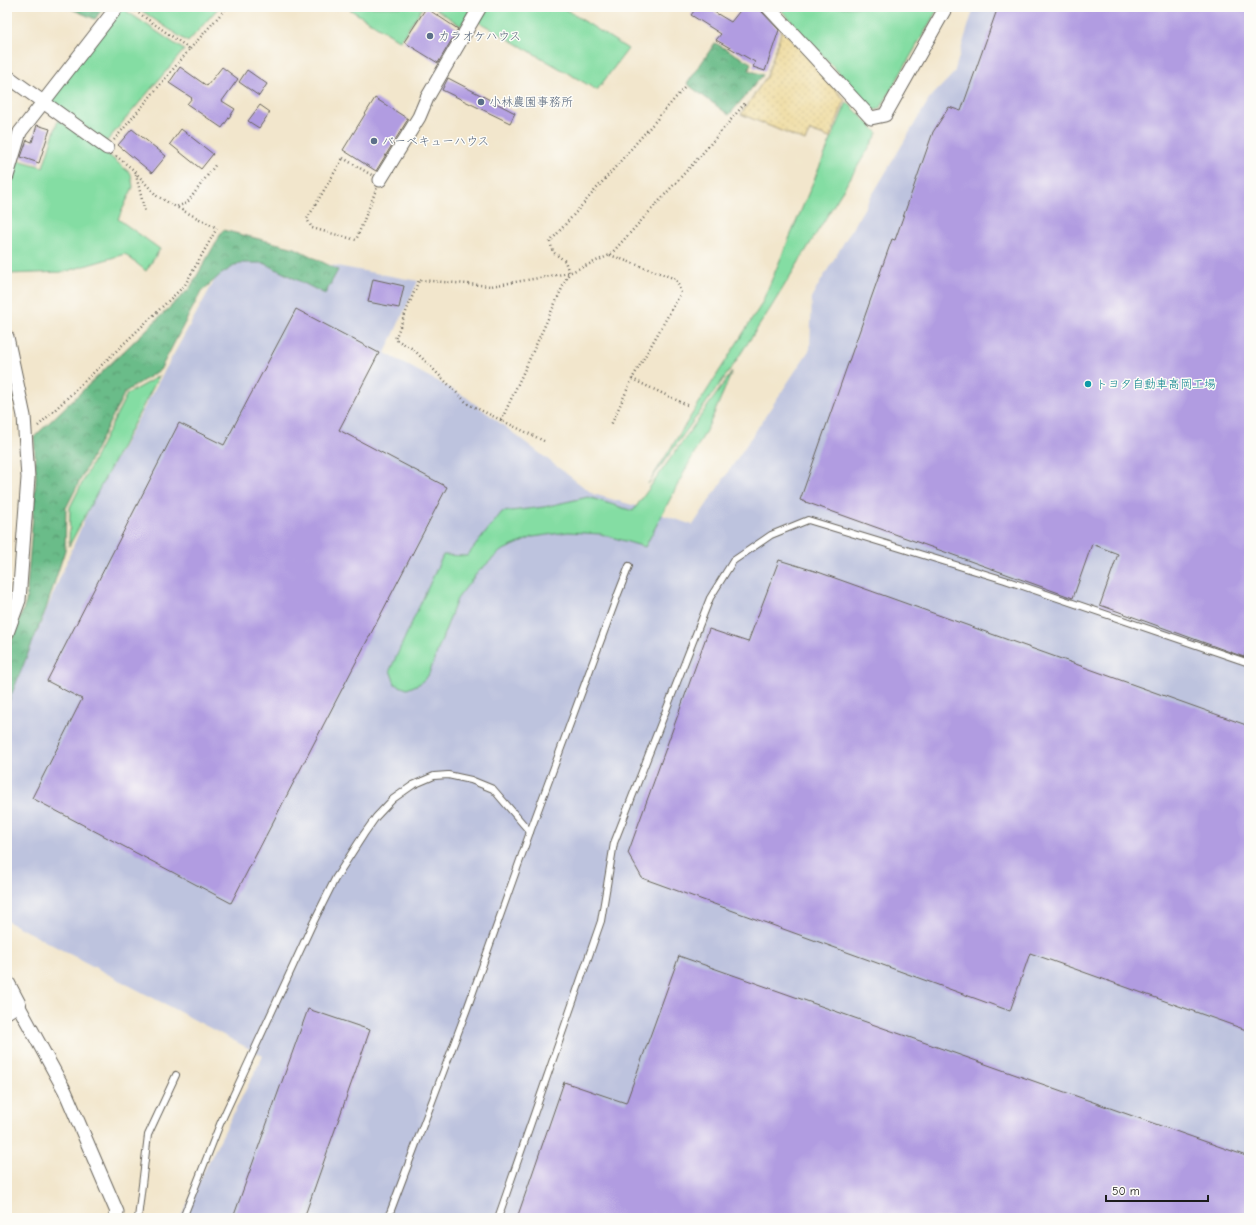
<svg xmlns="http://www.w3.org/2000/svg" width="1256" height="1225" font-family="'Comic Neue','Klee One',sans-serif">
<defs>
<pattern id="forest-crowns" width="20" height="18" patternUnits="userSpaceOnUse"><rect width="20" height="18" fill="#6bbc89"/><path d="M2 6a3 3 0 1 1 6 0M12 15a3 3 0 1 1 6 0" fill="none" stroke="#57986f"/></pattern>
<pattern id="sand-dots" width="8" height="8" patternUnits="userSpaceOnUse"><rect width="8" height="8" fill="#eeda9e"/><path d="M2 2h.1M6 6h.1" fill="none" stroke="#ccba88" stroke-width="1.8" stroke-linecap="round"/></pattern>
</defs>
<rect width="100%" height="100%" fill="#fdfcf7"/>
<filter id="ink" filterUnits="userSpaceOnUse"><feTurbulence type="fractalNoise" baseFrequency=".025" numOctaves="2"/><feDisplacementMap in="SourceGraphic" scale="8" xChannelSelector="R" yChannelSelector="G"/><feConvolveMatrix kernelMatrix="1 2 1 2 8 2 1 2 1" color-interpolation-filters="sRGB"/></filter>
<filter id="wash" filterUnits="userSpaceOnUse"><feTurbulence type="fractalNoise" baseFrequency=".012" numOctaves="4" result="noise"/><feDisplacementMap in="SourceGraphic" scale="16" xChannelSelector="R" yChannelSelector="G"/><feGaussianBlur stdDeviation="0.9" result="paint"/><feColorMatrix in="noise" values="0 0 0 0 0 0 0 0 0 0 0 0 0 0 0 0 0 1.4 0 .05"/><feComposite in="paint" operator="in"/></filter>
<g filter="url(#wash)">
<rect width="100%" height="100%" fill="#f2e6cc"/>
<path fill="#bdc3de" d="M974,7H1249V1218H180L263,1056L7,921V707L8,701L91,504L233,247L418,281L385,353L466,397L593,494L636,506L693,525L810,349L812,296L930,98L954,73Z"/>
<g fill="#84dda3" stroke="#507c60">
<path d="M136,7H219L188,42Z"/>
<path d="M346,7H423L400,41Z"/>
<path d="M433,7H472L461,26Z"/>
<path d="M488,7H562L628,49L597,90L479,22Z"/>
<path d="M783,7H939L880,109L873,110L782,11Z"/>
<path d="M122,8L184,50L106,142L48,100Z"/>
<path d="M847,102L878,133L770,309L732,367L648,484L761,305Z"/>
<path d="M58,120L104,151L131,174L133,187L118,219L160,249L146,271L125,254L64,272L7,274V204L11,180L18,160L43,167Z"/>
<path d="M732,372L710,423L645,547L601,534L568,532L533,537L501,551L477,573L457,599L428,676L419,684L407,689L395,684L390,670L443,555L467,556L502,512L544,507L588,497L633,511Z"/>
<path d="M159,376L69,546L70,507L127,394Z"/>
</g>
<g fill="url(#forest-crowns)" stroke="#446c52">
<path d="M67,7H104L95,19Z"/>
<path d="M715,43L751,63L749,70L763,75L729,115L687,84Z"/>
<path d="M223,230L295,248L338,270L325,294L264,263H239L220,275L201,292L160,370L125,392L66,508L65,550L46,609L10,698L7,710V653L26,602L36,477L34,437L190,288Z"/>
<path d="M7,369L14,401H7Z"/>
</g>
<path fill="url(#sand-dots)" stroke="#857b5d" d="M782,29L845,100L830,138L810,131L805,141L741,114L767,76Z"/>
<g id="blocks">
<g fill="#b19ce1">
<path d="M697,7H706L731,22L743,7H760L762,12L779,30L765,71L753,67L755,62L716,40L721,34L691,15Z"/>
<path d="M998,7H1249V642L1244,657L1100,605L1118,554L1092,544L1073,598L800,500L892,239L895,240L933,132L949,107L961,111Z"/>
<path d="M426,8L458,29L438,63L404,42Z"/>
<path d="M180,67L207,86L222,67L238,79L222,101L235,109L222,128L187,104L192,98L169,83Z"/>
<path d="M247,70L267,84L259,96L239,82Z"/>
<path d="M448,78L515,113L510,123L442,90Z"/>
<path d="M375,98L408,119L376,171L343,150Z"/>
<path d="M260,105L270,112L259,128L248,121Z"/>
<path d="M37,125L50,129L39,163L21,157L27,140L32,142Z"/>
<path d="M132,129L166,156L152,173L118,145Z"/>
<path d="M181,129L213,154L201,169L170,144Z"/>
<path d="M373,279L404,286L399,308L368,302Z"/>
<path d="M296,309L379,353L339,430L447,487L231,903L32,798L82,699L47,681L179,423L224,445Z"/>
<path d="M779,560L818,572L1249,726V1031L1030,953L1010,1011L642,878L628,853L709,629L748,642Z"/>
<path d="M679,956L1249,1157V1218H517L564,1082L626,1103Z"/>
<path d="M308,1009L370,1030L304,1218H233Z"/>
</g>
</g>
</g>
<g filter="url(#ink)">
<use href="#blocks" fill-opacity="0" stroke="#67635a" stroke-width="1"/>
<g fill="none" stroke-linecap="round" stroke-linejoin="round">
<g stroke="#67635a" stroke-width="8">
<g id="service">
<path d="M138,1218L148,1135L176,1075"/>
<path d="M183,1218L220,1124L311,927L335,879L364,834L376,817L393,799L413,785L434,776L448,775L471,780L493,789L530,832"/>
<path d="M388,1218L467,1009L530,832L618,594L629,566"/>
<path d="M498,1218L601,921L614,843L710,598L733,561L771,535L808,520L1005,580L1249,663"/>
</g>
</g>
<g stroke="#67635a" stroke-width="15">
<g id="minor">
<path d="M768,7L871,118L885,115L946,7"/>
<path d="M7,76L107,148"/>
<path d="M7,176L20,132L117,7"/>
<path d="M380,180L419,117L427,98L480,7"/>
<path d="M7,337L24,416L28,478L19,600L7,633"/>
<path d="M7,1012L18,1005L65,1091L117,1212L115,1218"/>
</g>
</g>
<g stroke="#67635a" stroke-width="18">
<path id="tertiary" d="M7,984L18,1005"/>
</g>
<g stroke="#67635a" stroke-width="2.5" stroke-dasharray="1 3" stroke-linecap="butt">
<path d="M190,49L227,7"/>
<path d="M114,140L190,49L130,7"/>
<path d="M116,156L135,171L145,212"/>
<path d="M343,158L380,180L356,240L312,228L307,219Z"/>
<path d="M135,172L157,196L176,207L187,203L216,164"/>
<path d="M610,255L676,279L681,293L632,379L611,425"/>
<path d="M632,379L687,405"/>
<path d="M501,421L569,273L565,261L553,252L550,242L685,87"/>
<path d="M38,426L185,285L217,228L176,207"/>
<path d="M544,441L468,404L413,349L395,339L419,280L491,286L569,273L610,255L701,155L746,102"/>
</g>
<use href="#service" stroke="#fff" stroke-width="6"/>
<use href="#minor" stroke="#fff" stroke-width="13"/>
<use href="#tertiary" stroke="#fff" stroke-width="16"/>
</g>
</g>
<g fill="#5c6f8a" stroke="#fdfcf7" stroke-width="1.5">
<circle cx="430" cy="36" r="4"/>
<circle cx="481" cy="102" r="4"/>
<circle cx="374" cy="141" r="4"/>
</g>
<circle fill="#0f9aa8" stroke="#fdfcf7" stroke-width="1.5" cx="1088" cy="384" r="4"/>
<g text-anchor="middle" stroke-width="3" stroke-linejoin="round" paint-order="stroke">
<g font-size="12" fill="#4e5e75" stroke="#fdfcf7" text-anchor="start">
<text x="438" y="40">カラオケハウス</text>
<text x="489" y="106">小林農園事務所</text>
<text x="382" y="145">バーベキューハウス</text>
</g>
<g font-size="12" fill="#0d838f" stroke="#fdfcf7" text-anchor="start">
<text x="1096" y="388">トヨタ自動車高岡工場</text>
</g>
</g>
<rect width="1256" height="1225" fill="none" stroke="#fdfcf7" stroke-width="24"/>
<path d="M1106 1195v6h102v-6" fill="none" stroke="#1c1c1c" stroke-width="2"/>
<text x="1112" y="1195" font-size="12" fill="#1c1c1c" stroke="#fdfcf7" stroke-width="3" paint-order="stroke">50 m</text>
</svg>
